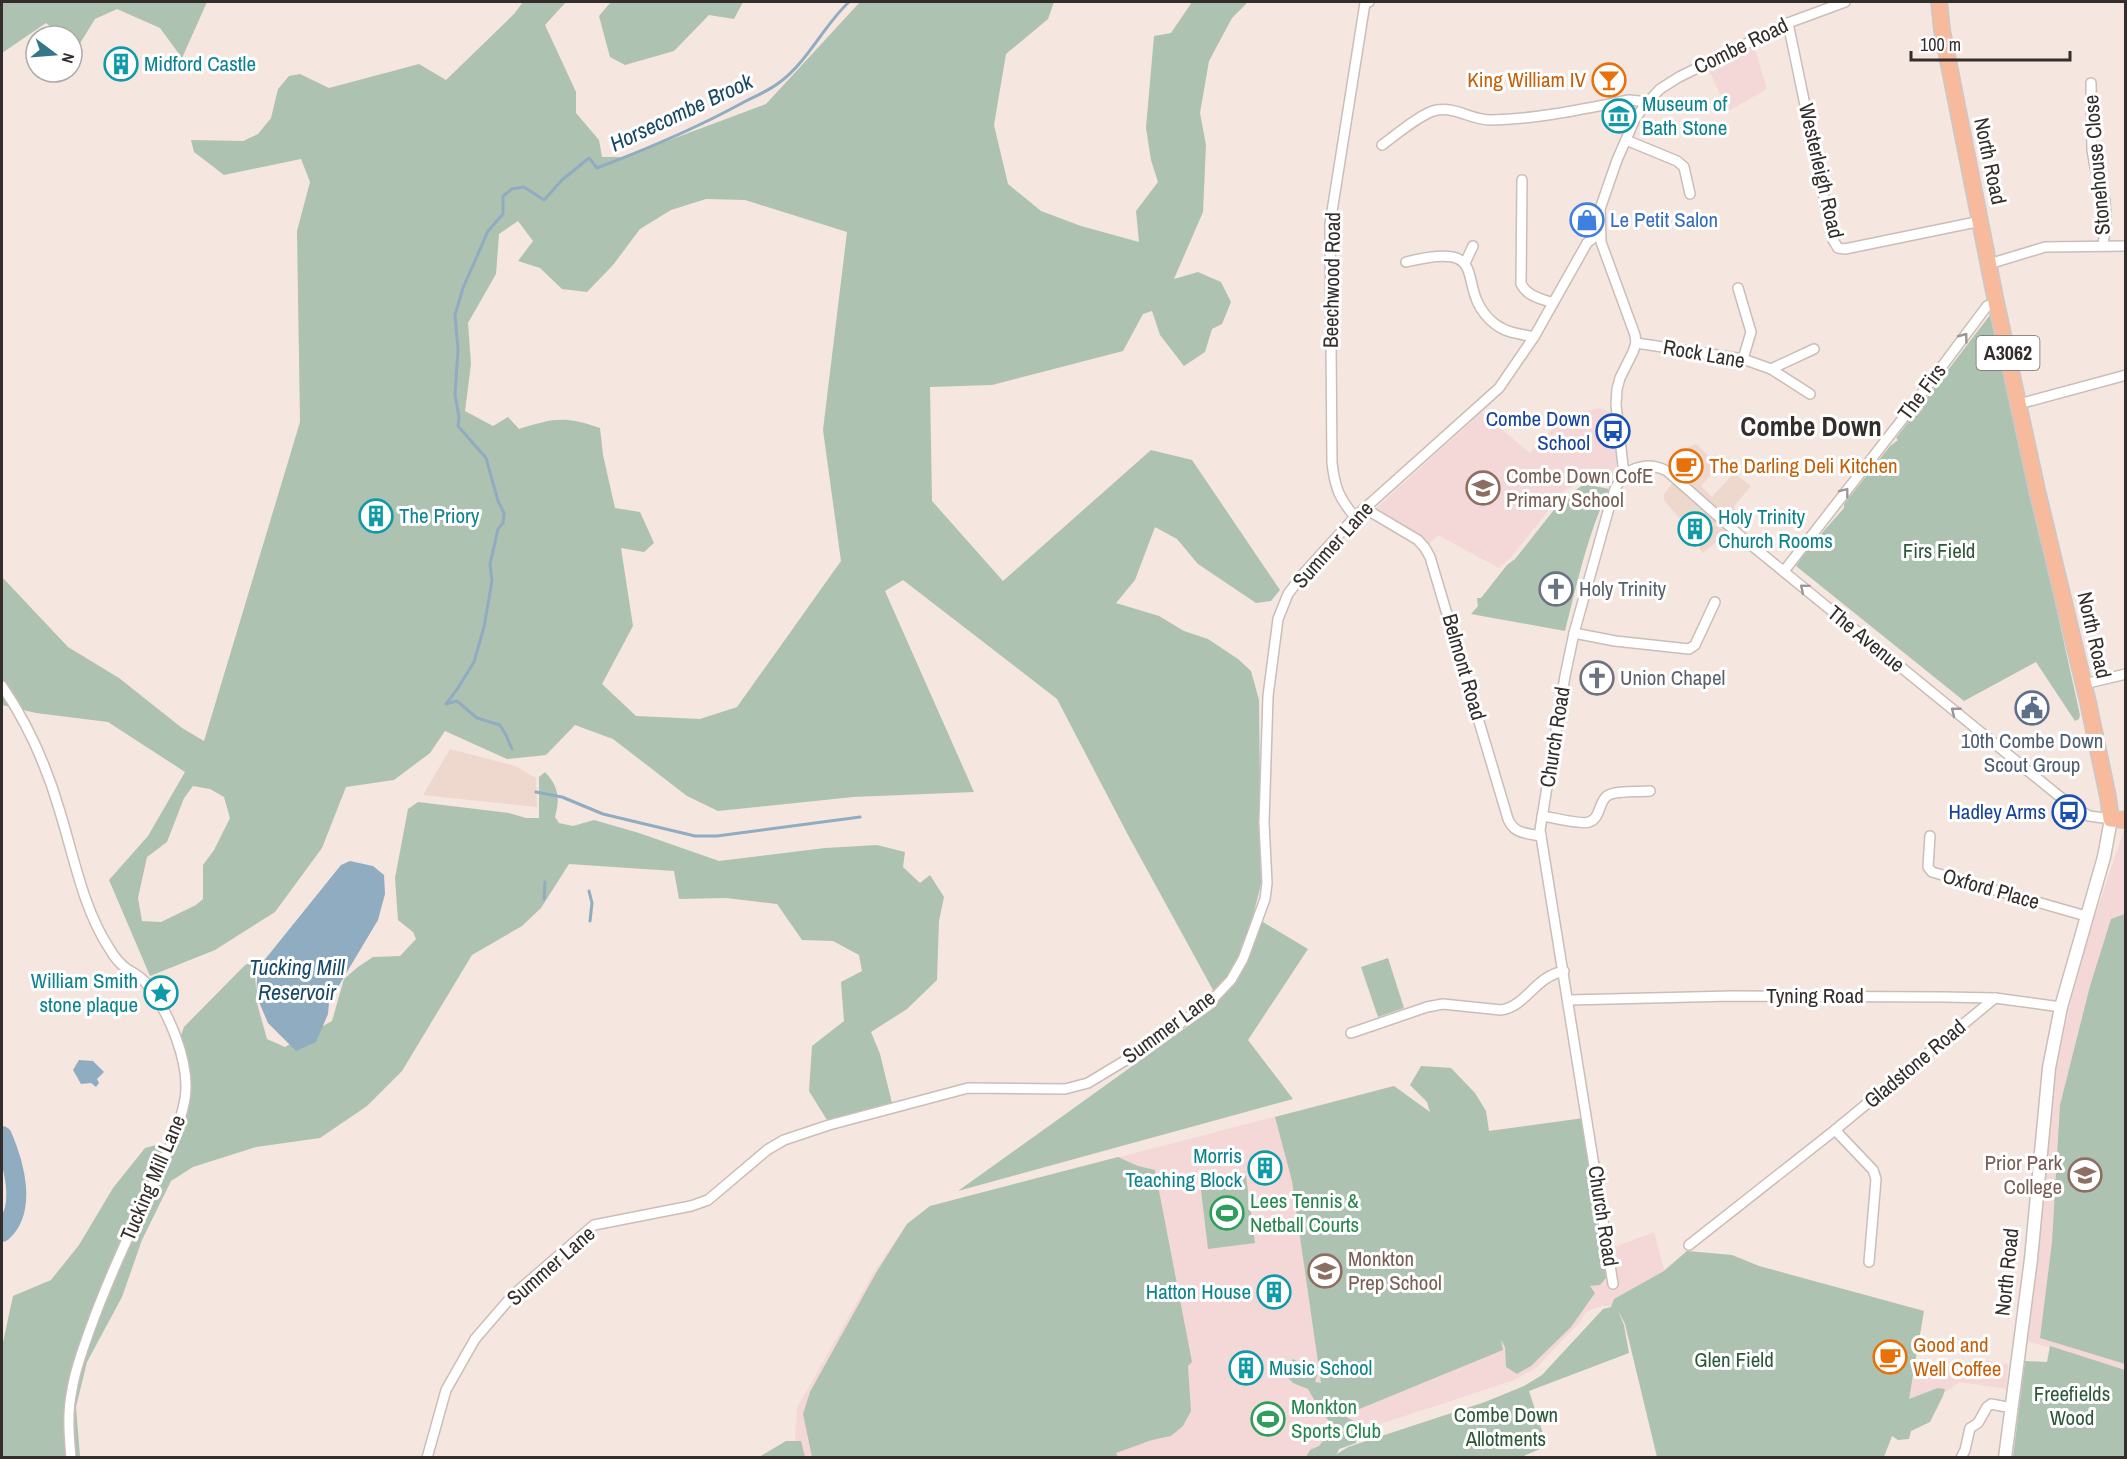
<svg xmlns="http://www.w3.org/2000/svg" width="2127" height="1459" font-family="'Archivo Narrow',sans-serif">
<rect width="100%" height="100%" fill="#f5e6e0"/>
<g fill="#eed7cd">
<path d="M1696,444L1719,466L1701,486L1712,497L1734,473L1751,486L1734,506L1736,520L1727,533L1703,553L1695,542L1714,525L1702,511L1685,525L1664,500V494L1680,473L1670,465L1681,450Z"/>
<path d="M450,749L515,766L536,778L537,807L423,795Z"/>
</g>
<g fill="#f3d8d7">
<path d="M1754,46L1767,89L1728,111L1708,68Z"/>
<path d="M1601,408L1612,413L1620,471L1611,485L1584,480L1564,491L1513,555L1499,568L1438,535L1429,544L1375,509L1470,423L1480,411L1530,453L1565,415Z"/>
<path d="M2125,827V1370L2028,1341L2038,1262L2052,1088L2079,963Z"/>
<path d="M1394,1086L1459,1135L1584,1118L1604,1251L1654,1232L1664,1270L1687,1251L1732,1255L1759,1266L1924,1311L1911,1380L1965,1362L1980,1360L2008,1364L2006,1389L1960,1382L1907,1419L1657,1457L1625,1324L1619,1310L1612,1306H1602L1586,1312L1580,1322L1536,1368L1512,1381L1334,1439L1313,1457L794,1458L797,1408L874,1272L907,1224L930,1206Z"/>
</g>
<g fill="#aec2b1" fill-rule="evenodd">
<path d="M2,2H207L182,58L160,28L117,9L95,19L77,48L72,44V36H62L46,23L2,53Z"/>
<path d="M523,2H566L545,25L576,92V113L599,140L602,157H624L766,104L860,2H1054L1048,19L1006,54L994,125L1008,184L1041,211L1081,226L1139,242L1136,211L1158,182L1151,160L1146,128L1154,36L1171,33L1192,2H1248L1232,18L1209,61L1200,113L1206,145L1203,212L1174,279L1198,272L1221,282L1231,302L1222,324L1212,329L1205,352L1184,366L1160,335L1152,311L1143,314L1123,351L992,385L930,387L932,501L1003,581L1151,450L1192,460L1280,590L1271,601L1256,603L1198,564L1177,539L1155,527L1135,580L1116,603L1159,616L1184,631L1208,639L1238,659L1251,671L1259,700L1261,884L1253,916L1308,949L1248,1040L1293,1099L958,1191L1216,1006L1213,990L1128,835L1057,699L903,580L885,591L974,792L853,797L718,811L687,796L613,739L575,725L546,755L507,759L445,731L430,753L394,780L346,787L322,848L275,912L215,950L150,976L109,880L148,836L185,772L108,722L36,713L2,705V577L68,647L119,678L182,728L204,741L300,422L297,231L310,182L301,159L224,175L194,152L191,140L243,141L258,134L271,118L278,89L289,76L300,74L329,88L419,64L446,80L514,14ZM706,199L745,200L847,232L823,430L841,561L737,707L700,719L636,716L602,684L633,626L621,548L644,552L654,543L640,512L615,508L603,455L600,428C564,416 555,418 519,429L508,417L493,426L465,411L471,364L468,323L496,274L499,234L518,221L533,241L518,261L540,268L562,289L587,292L613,265L640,229L671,210ZM193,786L210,789L224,797L230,818L214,850L203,865V899L196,905L161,922L142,921L138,898L147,857L167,842L184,798Z"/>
<path d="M621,2H743L734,19L709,15L674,51L625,65L610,57L599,16L610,3Z"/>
<path d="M1990,315L2011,402L2080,715L2079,719L2075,721L2036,662L1964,701L1796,566L1800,560L1799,559L1844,508V504L1890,446L1898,440L1896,438Z"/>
<path d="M1584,484L1609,489C1588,533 1577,583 1565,631L1471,614L1478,606L1477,598H1481L1507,565L1515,559L1561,501Z"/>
<path d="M545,772C559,787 560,799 555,817L559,823L573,826L594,820L639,833L719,861L825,848L877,845L905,852L903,867L920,883L930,875L944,897L939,921L937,980L907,1009L871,1032L880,1054L892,1103L827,1120L809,1091L812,1046L844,1021L841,982L862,971L859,955L833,941L802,940L777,904L726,898L679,899L674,871L569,864L541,908L522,926L472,955L402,1071L367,1106L320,1138L256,1147L193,1167L171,1181L142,1240L122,1297L87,1362L76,1407L80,1457L2,1458V1347L13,1296L51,1280L79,1245L113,1188L145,1148L160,1144L173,1146L189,1089L180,1038L184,1027L245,965L254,961L257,1003L267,1039L285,1047L332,1021L344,979L358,967L373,957L400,956L416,939L413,932L398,920L395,878L408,809L418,802L509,813L526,818H539V777Z"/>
<path d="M2125,914H2126L2125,1364L2040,1338L2052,1242L2060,1105L2090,986L2111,919Z"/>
<path d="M1388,958L1404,1008L1378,1017L1361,967Z"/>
<path d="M1421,1066L1451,1068L1475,1093L1486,1111L1489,1131L1584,1118L1606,1278L1600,1285L1590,1286L1595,1293L1571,1327L1531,1366L1517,1374L1506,1367L1505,1347L1501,1340L1503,1350L1352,1412L1335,1401C1338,1413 1347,1418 1358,1423L1356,1443L1339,1449L1337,1454L1348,1447L1485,1402L1524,1386L1542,1375L1603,1309L1611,1307L1614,1299L1664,1271L1687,1251L1732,1255L1759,1266L1924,1311L1909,1399L1938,1388L1945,1389L1943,1396L1930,1422L1911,1431L1909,1439L1898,1440L1892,1436L1884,1457H1657L1625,1324L1618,1310L1624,1325L1629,1353L1529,1391L1547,1446L1519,1458L1306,1457L1310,1450L1319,1446L1334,1427L1320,1410L1308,1389L1293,1383L1283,1372L1293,1359L1313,1369L1317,1375L1315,1382L1321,1383L1292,1181L1275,1117L1394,1086L1430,1112L1427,1102L1410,1085Z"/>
<path d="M1118,1157L1138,1166L1155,1170L1192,1362L1188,1366L1191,1411L1183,1426L1171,1436L1152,1440L1116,1453L1118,1457H812L803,1414L810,1392L876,1273L907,1224L930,1206Z"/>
<path d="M1246,1176L1255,1243L1208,1249L1200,1182Z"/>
<path d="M2050,1346L2125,1370V1457H2013L2025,1361L2047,1362Z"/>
<path d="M786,1441H801L805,1457H759Z"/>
</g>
<g fill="#90acc1">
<path d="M350,861L373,866L384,875L385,894L378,920L329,1002L328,1014L316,1042L296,1051L268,1023L256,995L258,968L341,865Z"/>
<path d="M79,1060L93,1061L104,1072L97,1079L99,1083L96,1087L91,1083L81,1084L73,1070Z"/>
</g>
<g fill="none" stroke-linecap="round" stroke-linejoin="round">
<g stroke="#90acc1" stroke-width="3">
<path d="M512,749L506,735L500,725L477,718L457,701L446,704L458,688L474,662L484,627L492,581L490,564L498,529L503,523L504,513L498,501L486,458L458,426L459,417L455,395L458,349L455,315L463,288L488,231L503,214V196L512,189L524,187L544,200L562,180L589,158L597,168C647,149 697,128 744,102C756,96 770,90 780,82C808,61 824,25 849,2"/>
<path d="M536,792L562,797L603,814L695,836H717L860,817"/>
<path d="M589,891L592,903L590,921"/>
<path d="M544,899L545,882"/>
</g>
<path stroke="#90acc1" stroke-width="20" d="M2,1136C14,1164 27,1209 2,1232"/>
<g stroke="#cbbdb7" stroke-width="12">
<g id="minor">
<path d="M1788,23L1833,240L1838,248L1845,249L1981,221"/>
<path d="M2091,83L2092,150L2095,167L2105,201L2106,221L2103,246"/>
<path d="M1626,140L1677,161L1684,167L1690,194"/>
<path d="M1382,145C1396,135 1421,113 1437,110C1457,107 1471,120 1491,120C1538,119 1583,109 1629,100L1639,101L1645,105"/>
<path d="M1522,180L1521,284C1528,297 1540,298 1553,303"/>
<path d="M1406,262C1499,239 1450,289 1495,324C1506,333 1521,334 1534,337"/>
<path d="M1465,263L1473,246"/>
<path d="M1989,264L2045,247L2126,246"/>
<path d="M1738,288L1751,332L1743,359"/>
<path d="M1636,343L1743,359L1771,369L1814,349"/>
<path d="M1771,369L1810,394"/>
<path d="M2019,404L2126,375"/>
<path d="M1624,474C1639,465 1651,463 1667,471L1745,540L2070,805L2089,816L2111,819"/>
<path d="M1364,508L1418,540L1425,548L1430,557L1508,819C1514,834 1526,833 1541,836"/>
<path d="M1355,517C1339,498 1335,488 1332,463L1330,224L1365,3L1369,2"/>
<path d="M1784,571L1911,408L1987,306L1996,302"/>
<path d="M1574,633L1615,641L1689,649L1695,645L1715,602"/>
<path d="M2084,684L2126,674"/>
<path d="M2,686C28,724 47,767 60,812C74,857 83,908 109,948C113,955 120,964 127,969C133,973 140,976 145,982C168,1009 191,1063 185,1099C179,1132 163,1162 149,1192C128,1237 107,1282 90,1329C83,1349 75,1369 72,1390C67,1412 69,1435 71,1458"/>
<path d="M1542,816C1551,817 1582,825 1589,822C1601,818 1598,803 1607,796C1614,790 1640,792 1650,791"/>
<path d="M1930,836L1928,867L1932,872L2086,916"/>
<path d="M1569,1000L1732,996L1944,997L1995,998L2061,1007"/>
<path d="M1351,1033L1427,1007L1443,1004L1501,1010C1527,1006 1534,977 1564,971"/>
<path d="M1835,1130L1873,1170L1876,1179L1869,1262"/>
<path d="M1689,1245L1835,1130L1995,998"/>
<path d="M1613,1284L1540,830L1565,676L1574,633L1609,508L1615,489L1624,474L1616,405L1617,389L1620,378L1633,352L1636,343L1635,335L1601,242L1600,209L1617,160L1635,119L1645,105L1660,89L1679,77L1788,23L1845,2"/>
<path d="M427,1458L446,1390L475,1339L513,1295L594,1225L691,1206L708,1200L767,1150L784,1140L829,1125L968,1088L1065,1089L1088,1083L1154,1043L1213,999L1231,980L1243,959L1265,899L1267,883L1264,823L1268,696L1278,619L1288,594L1303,574L1355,517L1499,388L1534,337L1587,243L1600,233"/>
<path d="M1961,1458L1965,1450L1970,1428L1978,1423L1987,1407L1991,1404L2012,1408"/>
</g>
</g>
<g stroke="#cbbdb7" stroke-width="15">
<path id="tertiary" d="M2005,1458L2031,1259L2049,1068L2061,1007L2104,857L2111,819"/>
</g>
<g stroke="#cac8c8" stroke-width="18">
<path id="primary" d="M1939,2L1942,30L1996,302L2037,490L2088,702L2108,797L2111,819L2126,820"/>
</g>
<use href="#minor" stroke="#fff" stroke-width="9"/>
<use href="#tertiary" stroke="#fff" stroke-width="12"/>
<use href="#primary" stroke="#f7ba9d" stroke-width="15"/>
</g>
<defs><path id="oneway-chevron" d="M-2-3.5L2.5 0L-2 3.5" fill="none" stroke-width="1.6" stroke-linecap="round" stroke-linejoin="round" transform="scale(1.5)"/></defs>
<g stroke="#999695">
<use href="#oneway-chevron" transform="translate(1964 337) rotate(-53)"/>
<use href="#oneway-chevron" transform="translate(1845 492) rotate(-52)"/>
<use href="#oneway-chevron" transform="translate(1804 588) rotate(-140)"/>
<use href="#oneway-chevron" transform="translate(1955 711) rotate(-141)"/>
</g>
<defs>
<g id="building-ring" transform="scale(1.725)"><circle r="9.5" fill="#fff" stroke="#0f9aa8" stroke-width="1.5"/><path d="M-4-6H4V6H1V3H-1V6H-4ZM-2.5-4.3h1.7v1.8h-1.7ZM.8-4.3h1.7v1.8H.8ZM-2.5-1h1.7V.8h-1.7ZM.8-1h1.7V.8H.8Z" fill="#0f9aa8"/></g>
<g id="bar-ring" transform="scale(1.725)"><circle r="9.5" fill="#fff" stroke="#e8710a" stroke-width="1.5"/><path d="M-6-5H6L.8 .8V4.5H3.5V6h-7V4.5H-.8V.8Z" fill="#e8710a"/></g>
<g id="museum-ring" transform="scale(1.725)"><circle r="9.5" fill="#fff" stroke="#0f9aa8" stroke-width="1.5"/><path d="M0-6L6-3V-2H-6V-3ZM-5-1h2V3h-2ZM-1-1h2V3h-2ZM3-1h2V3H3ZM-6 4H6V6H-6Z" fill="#0f9aa8"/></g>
<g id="shop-ring" transform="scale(1.725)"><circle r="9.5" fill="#fff" stroke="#3f7fe0" stroke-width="1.5"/><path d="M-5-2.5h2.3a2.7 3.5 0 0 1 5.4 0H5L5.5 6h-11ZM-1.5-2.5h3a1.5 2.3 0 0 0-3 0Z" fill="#3f7fe0"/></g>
<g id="bus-ring" transform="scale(1.725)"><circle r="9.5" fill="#fff" stroke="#1a4fb4" stroke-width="1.5"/><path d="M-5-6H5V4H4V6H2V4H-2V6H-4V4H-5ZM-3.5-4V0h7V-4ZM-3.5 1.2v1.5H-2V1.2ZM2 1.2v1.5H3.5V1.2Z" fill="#1a4fb4"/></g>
<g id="cafe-ring" transform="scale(1.725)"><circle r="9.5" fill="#fff" stroke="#e8710a" stroke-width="1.5"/><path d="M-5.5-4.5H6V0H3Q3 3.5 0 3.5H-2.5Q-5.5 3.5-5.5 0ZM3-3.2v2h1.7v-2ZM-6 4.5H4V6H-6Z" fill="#e8710a"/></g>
<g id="school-ring" transform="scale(1.725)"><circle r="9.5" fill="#fff" stroke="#8d6e63" stroke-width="1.5"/><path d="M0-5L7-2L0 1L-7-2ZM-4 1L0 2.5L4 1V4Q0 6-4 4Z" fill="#8d6e63"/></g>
<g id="church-ring" transform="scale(1.725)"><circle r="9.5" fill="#fff" stroke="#6b7280" stroke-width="1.5"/><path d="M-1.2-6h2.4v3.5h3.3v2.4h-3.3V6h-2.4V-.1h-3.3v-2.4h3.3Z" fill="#6b7280"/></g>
<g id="civic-ring" transform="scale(1.725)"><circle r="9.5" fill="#fff" stroke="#5c6f8a" stroke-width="1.5"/><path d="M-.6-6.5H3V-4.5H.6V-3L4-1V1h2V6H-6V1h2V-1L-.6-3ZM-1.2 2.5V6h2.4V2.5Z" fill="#5c6f8a"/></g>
<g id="sight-ring" transform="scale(1.725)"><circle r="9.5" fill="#fff" stroke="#0f9aa8" stroke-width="1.5"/><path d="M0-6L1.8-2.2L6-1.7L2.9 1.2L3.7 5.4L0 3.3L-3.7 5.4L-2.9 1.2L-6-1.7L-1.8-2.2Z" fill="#0f9aa8"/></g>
<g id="stadium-ring" transform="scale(1.725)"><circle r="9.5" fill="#fff" stroke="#2e9e5b" stroke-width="1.5"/><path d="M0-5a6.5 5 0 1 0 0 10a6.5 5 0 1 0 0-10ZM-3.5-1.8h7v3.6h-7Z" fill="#2e9e5b"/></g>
</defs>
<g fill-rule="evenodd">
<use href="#building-ring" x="121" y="64"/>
<use href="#bar-ring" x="1609" y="80"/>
<use href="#museum-ring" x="1619" y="116"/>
<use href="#shop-ring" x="1587" y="220"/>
<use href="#bus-ring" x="1613" y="431"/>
<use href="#cafe-ring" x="1686" y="466"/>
<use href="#school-ring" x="1483" y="488"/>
<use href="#building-ring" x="376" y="516"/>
<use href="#building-ring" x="1695" y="529"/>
<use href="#church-ring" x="1556" y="589"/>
<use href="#church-ring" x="1597" y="678"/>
<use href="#civic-ring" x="2032" y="708"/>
<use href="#bus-ring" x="2069" y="812"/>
<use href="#sight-ring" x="161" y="993"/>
<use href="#building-ring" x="1265" y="1168"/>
<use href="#school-ring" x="2085" y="1175"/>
<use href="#stadium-ring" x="1227" y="1213"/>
<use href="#school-ring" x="1325" y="1271"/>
<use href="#building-ring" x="1274" y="1292"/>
<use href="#cafe-ring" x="1890" y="1357"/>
<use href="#building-ring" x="1246" y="1368"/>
<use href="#stadium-ring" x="1268" y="1419"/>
</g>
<g text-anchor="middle" stroke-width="6" stroke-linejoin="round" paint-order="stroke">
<rect fill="#fff" stroke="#706c6b" stroke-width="1.5" x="1976.5" y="336" width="63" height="34" rx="4.5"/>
<g font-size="20" font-weight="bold" fill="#332d2b">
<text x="2008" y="360">A3062</text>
</g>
<g font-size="21" fill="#332d2b" stroke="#fff">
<text transform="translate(1741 46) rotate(-26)" y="7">Combe Road</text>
<text transform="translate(1990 161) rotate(78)" y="7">North Road</text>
<text transform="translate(2097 165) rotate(-95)" y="7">Stonehouse Close</text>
<text transform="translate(1821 171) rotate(77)" y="7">Westerleigh Road</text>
<text transform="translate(1332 280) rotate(-89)" y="7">Beechwood Road</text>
<text transform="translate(1704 354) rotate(10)" y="7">Rock Lane</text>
<text transform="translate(1922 392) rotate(-53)" y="7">The Firs</text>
<text transform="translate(1333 545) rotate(-48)" y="7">Summer Lane</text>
<text transform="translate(2094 635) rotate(77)" y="7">North Road</text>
<text transform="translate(1866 639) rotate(39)" y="7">The Avenue</text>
<text transform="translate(1464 667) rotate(74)" y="7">Belmont Road</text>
<text transform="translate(1555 737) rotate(-81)" y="7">Church Road</text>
<text transform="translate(1991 889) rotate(16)" y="7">Oxford Place</text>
<text x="1815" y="1003">Tyning Road</text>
<text transform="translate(1169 1027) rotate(-36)" y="7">Summer Lane</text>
<text transform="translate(1915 1064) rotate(-40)" y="7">Gladstone Road</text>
<text transform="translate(153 1178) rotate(-67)" y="7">Tucking Mill Lane</text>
<text transform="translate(1603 1216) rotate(81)" y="7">Church Road</text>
<text transform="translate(551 1266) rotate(-41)" y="7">Summer Lane</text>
<text transform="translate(2007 1272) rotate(-84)" y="7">North Road</text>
</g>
<g font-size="21" fill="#0d838f" stroke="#fff" text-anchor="start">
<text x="144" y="71">Midford Castle</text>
<text x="1642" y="111">Museum of<tspan x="1642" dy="24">Bath Stone</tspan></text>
<text x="399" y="523">The Priory</text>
<text x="1718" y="524">Holy Trinity<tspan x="1718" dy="24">Church Rooms</tspan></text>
<text x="138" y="988" text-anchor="end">William Smith<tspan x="138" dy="24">stone plaque</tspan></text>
<text x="1242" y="1163" text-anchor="end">Morris<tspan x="1242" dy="24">Teaching Block</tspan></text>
<text x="1251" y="1299" text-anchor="end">Hatton House</text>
<text x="1269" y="1375">Music School</text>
</g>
<g font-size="21" fill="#c56008" stroke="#fff" text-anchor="start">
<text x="1586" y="87" text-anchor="end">King William IV</text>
<text x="1709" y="473">The Darling Deli Kitchen</text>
<text x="1913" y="1352">Good and<tspan x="1913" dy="24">Well Coffee</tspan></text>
</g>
<g font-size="21" fill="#366cbe" stroke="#fff" text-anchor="start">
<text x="1610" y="227">Le Petit Salon</text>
</g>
<g font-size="21" fill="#164399" stroke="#fff" text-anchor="end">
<text x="1590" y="426">Combe Down<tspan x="1590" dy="24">School</tspan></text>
<text x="2046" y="819">Hadley Arms</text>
</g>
<g font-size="21" fill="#785e54" stroke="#fff" text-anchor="start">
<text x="1506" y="483">Combe Down CofE<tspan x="1506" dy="24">Primary School</tspan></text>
<text x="2062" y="1170" text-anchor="end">Prior Park<tspan x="2062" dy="24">College</tspan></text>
<text x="1348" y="1266">Monkton<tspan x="1348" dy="24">Prep School</tspan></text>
</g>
<g font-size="21" fill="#2c5838" stroke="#fff">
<text x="1939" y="558">Firs Field</text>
<text x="1734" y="1367">Glen Field</text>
<text x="2072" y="1401">Freefields<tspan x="2072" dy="24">Wood</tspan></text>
<text x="1506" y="1422">Combe Down<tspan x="1506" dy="24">Allotments</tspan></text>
</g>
<g font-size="21" fill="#5b616d" stroke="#fff" text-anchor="start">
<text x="1579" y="596">Holy Trinity</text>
<text x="1620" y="685">Union Chapel</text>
</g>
<g font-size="21" fill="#4e5e75" stroke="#fff">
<text x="2032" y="748">10th Combe Down<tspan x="2032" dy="24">Scout Group</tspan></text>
</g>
<g font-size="21" fill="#27864d" stroke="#fff" text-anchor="start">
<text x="1250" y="1208">Lees Tennis &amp;<tspan x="1250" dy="24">Netball Courts</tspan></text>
<text x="1291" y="1414">Monkton<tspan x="1291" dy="24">Sports Club</tspan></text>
</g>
<g font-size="22" font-style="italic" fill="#174866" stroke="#fff">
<text transform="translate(681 112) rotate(-25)" y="8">Horsecombe Brook</text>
<text x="297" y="975">Tucking Mill<tspan x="297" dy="25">Reservoir</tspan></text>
</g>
<g font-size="27" font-weight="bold" fill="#332d2b" stroke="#fff">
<text x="1811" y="436">Combe Down</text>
</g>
</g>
<rect width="2127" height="1459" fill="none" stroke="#332d2b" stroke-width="6"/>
<g transform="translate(54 54) rotate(106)"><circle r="28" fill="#ffffff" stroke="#adabaa" stroke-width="1.5"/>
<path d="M0-4.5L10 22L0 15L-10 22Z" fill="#357789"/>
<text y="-9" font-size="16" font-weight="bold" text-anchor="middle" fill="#332d2b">N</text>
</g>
<path d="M1911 51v9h159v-9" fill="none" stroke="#332d2b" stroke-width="3"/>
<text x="1920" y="51" font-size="18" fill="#332d2b" stroke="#ffffff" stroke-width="4.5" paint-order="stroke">100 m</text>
</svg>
